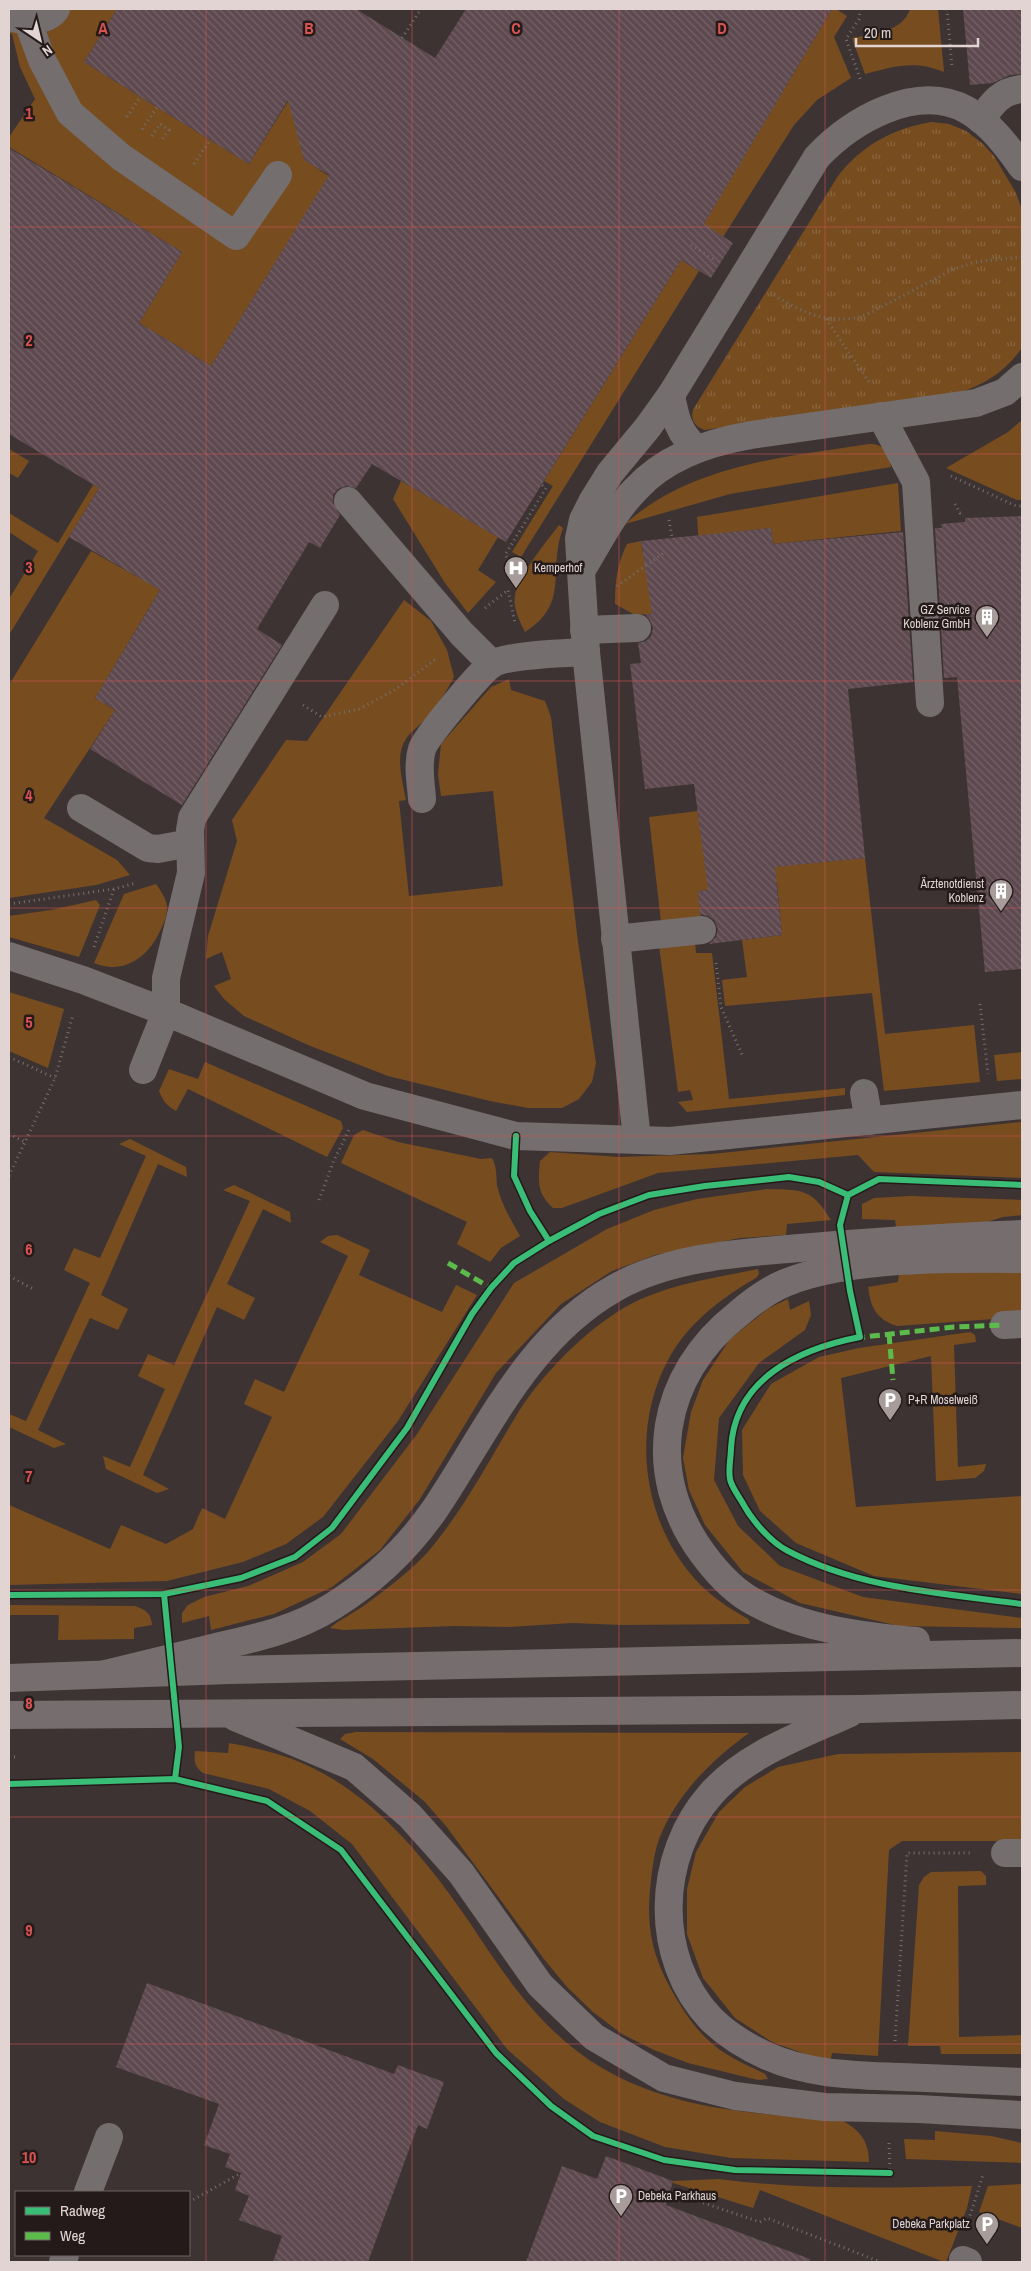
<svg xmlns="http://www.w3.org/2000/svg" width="1031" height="2271" font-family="'Archivo Narrow',sans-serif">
<defs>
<pattern id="park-tufts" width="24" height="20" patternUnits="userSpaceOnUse" patternTransform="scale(1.25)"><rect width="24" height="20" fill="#774d20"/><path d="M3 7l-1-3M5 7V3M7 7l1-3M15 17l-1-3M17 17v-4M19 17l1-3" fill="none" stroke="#8a6640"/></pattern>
<pattern id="building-back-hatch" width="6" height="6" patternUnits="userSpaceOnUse" patternTransform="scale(1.25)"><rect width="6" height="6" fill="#5d494f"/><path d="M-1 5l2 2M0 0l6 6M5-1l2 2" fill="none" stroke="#746267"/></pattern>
</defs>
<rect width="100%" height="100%" fill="#3e3333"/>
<g fill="#774d20">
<path d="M9,9H117L84,62L249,164L321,48L315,167L329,176L211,366L139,323L182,252L9,147V137L35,99L20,67L12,34L9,33Z"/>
<path d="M832,9H836L847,16L834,37L851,78L817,100L794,125L723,237L703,225Z"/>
<path d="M910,9H938L944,72C915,60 895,66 865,74L852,38C873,34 903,32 910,9Z"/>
<path d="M681,260L699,271L521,557L512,552L553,486L544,481Z"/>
<path d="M1022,420V500H1017L946,468L1008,432Z"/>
<path d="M869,444C884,444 889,452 891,467L730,494L625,524C691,465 784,457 869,444Z"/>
<path d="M9,449L29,461L18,478L9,473Z"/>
<path d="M401,481L498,537L478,570L496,582L468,613L445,583L393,499Z"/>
<path d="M898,483L901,531L773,544L771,528L718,534L676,612L635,615L615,604C615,582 617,564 627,544L641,541L643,555L699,548L697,517Z"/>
<path d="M93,485L99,488L9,635V599L38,551L9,532V513L58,543Z"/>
<path d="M222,487L95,698L115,710L44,818L117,860L130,875L96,885L9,898V685L91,551L136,576L184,498Z"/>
<path d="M559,525L563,528C547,571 571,603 525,632C519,620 513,608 515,595C518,576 547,541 559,525Z"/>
<path d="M404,600L431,621L447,650L454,677C446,692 438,705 427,718C417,728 407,733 402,747C397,763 403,784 406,800L399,801L409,896L503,886L493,791L441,796L438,774L441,744L491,687L509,679L511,690L545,701L551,717L578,942L596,1063L592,1082L579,1099L562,1108H528L490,1101L388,1076L308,1045L244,1016L224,999L214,986L231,979L222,952L206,959L208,936L237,841L232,820L286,740L307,741Z"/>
<path d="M698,811L706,873L865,858L885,1034L974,1025L980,1082L884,1091L872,993L725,1006L722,980L747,977L742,940L782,935L777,883L698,891L701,917L661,922L649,817Z"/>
<path d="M156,884C161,891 165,897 167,905C168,914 164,923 160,931C148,958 123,975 94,963L124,894Z"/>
<path d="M96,900L100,905L79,957L9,937V916L51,910Z"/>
<path d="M695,942L696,953H712L729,1099L845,1088V1095L687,1112L678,1102L693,1100L690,1090L678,1092L659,945Z"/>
<path d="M9,992L64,1009L48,1068L9,1051Z"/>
<path d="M1022,1052V1079L997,1081L994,1055Z"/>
<path d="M205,1062L341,1121L343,1128L327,1157L188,1089L176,1111C167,1106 163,1101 159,1091L169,1069L198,1079Z"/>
<path d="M1020,1122L1022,1123V1178L874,1172L858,1155L658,1173L562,1208H553C537,1193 538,1182 540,1161L550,1152L619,1157L712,1154Z"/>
<path d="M363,1130L398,1142L481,1159L492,1158C497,1167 496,1176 497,1185C501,1204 511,1220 520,1236L501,1248L490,1262L457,1244L467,1222L341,1163L354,1135Z"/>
<path d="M130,1139L186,1167L187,1177L158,1164L101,1295L128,1309L118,1330L90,1318L38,1430L66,1444L54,1448L9,1427V1414L26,1421L90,1283L64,1270L74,1248L100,1258L146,1156L119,1144Z"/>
<path d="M234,1185L290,1212L291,1223L263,1209L227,1284L255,1298L244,1320L217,1307L143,1475L169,1489L157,1493L106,1469L103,1456L130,1467L165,1389L138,1376L148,1354L174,1365L250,1201L223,1190Z"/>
<path d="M767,1189C803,1190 811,1188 831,1220L787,1224L786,1235L740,1238L655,1255L612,1271L561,1304L496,1373L420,1499L380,1550L332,1587L274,1614L211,1630L209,1616L182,1623V1613L188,1605L204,1597L248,1586L303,1562L341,1534L417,1434L514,1283L607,1229L654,1210L697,1199Z"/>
<path d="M910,1196L1022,1200V1215L1003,1217L964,1229L897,1234L895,1220L862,1219V1204L874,1198Z"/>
<path d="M337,1235L370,1250L359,1275L442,1312L456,1285L477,1295L398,1421L323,1517L286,1544L243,1562L167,1581L9,1585V1505L110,1549L121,1525L166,1544L193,1529L202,1508L225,1519L272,1417L244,1404L255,1379L284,1392L348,1256L320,1242L328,1236Z"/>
<path d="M1022,1267V1317L897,1326C876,1319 871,1308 868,1287L898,1282L899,1273Z"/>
<path d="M758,1269L759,1274L756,1278C721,1298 687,1324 668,1360C631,1429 642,1519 694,1578C709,1595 728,1608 748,1619L750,1622L749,1624L623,1625L572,1623L509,1627L455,1626L343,1630L330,1628C339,1620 352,1614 362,1607C384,1591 407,1574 426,1554C464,1510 489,1460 519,1411C546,1369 595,1320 641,1299C677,1283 720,1277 758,1269Z"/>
<path d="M788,1299L790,1310L809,1301L811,1315L805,1330L759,1363L719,1418L714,1480L738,1526L780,1566L863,1597L1022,1618V1628L899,1626L800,1603L743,1572L705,1525L689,1490L683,1458L691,1412L703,1380L730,1339L769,1308Z"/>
<path d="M970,1332L975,1335L976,1342L954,1345L958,1467L986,1464L984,1471L975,1478L936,1481L931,1356L841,1378L856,1507L1022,1496V1594L874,1576L796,1543L760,1511L743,1475L742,1430L771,1384L819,1357L859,1348Z"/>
<path d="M9,1605L135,1606C146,1610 151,1613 152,1625L134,1628V1639L58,1640L59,1615H9Z"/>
<path d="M356,1732L749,1733C713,1759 680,1791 662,1832C655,1847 653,1864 651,1880C645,1931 653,1960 679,2003C687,2016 696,2029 707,2039C723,2055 745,2064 765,2074L768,2079L758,2080L688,2063L654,2050L622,2034L593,2012L567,1987L544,1959L446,1826L424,1801L373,1759L340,1739L345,1734Z"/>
<path d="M229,1743C245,1746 261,1749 277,1754C362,1779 422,1853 470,1923C506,1978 544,2034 602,2068C675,2111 759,2114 841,2120C859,2129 869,2141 869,2162L731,2158L665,2147L600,2122L564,2099L507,2049L352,1844L310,1811L269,1789L203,1773C194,1766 194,1761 195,1751L228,1753Z"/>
<path d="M1022,1752V1841H902L889,1850L878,2056L832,2053L830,2063L772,2042L735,2018L703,1978L687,1934V1889L696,1852L719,1812L745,1787L778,1767L838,1754Z"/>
<path d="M981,1871L986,1876V1885L958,1886L959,2037L1022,2035V2054H941L940,2046H908L919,1885L924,1877L931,1872Z"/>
<path d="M935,2131L991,2136L1022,2143V2163L906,2159L904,2139L935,2140Z"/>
<path d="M719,2179C803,2190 887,2188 972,2186L967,2208L946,2262H944L760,2190L753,2208L673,2183V2181Z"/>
<path d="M1022,2184V2228L979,2212L988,2186Z"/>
</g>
<path fill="url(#park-tufts)" d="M932,122L949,124L966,131L982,143L994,156L1016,193L1022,210V348C1005,371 988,382 962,392L705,430C695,427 689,419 694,408L838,176C862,145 894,128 932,122Z"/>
<g fill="url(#building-back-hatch)">
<path d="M117,9H356L435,58L466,9H832L704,224L733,243L711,278L681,260L506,542L372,464L356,488L346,486L338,489L333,495V503L340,515L320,548L309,542L257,629L282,645L182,805L90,749L115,710L95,698L160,590L69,537L99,488L9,434V148L182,252L139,323L211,366L329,175L304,160L288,100L249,164L84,62Z"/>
<path d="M963,9H1022V74L1010,75L993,83L970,85Z"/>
<path d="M1022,516V969L985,972L957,677L944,678L935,528H942L941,524L965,522V518Z"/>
<path d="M771,528L773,544L903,532L913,682L848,689L865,858L775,867L782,935L709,944L716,937L718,929L714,920L708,916L700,914L698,891L708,890L694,784L645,789L630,664L641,663L638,643L646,641L651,636L653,628L650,620L645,614H652L641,541Z"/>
<path d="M147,1983L394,2074L398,2065L444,2082L427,2129L418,2125L368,2262H273L282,2236L239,2220L249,2196L235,2190L241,2173L225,2167L230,2154L204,2145L219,2104L116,2067Z"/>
<path d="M606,2156L673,2181L666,2205L810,2259V2262H526L562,2166L597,2179Z"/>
</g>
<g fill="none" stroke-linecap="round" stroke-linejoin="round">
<g stroke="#756f6e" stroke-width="3" stroke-dasharray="1 4" stroke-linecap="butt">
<path d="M860,9L859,19L846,39L861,81"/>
<path d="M947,9L952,67"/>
<path d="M402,38L421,9"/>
<path d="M127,117L140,97"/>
<path d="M142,129L157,107"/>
<path d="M152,136L160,124L169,130L161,141"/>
<path d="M194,164L210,140"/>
<path d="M691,245L713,259"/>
<path d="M774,295C804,314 832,326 866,315L952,270L975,262L1022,257"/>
<path d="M826,319L869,382"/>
<path d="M951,476L1016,506H1022"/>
<path d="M955,504L960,513L964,512"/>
<path d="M669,520L672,537"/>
<path d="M520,572L505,555L546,488L542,485"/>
<path d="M617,586L664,553"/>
<path d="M485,608L508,590L515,623"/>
<path d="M303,705L322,717L359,709L393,691L437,658"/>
<path d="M9,904L114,889L136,883"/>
<path d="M94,947L114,889"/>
<path d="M716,963L721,1007L743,1057"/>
<path d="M980,1004L988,1074"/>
<path d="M9,1057L55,1078"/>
<path d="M9,1134L25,1142"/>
<path d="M9,1176L55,1078L73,1015"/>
<path d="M319,1200L334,1160L350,1128"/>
<path d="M9,1276L33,1289"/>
<path d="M9,1757H17"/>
<path d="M895,2041L907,1853H970"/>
<path d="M889,2143L890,2173"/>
<path d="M689,2198L760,2222L767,2218L881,2262"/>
<path d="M189,2202L241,2173"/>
<path d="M967,2225L983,2175"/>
</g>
<g stroke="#746e6e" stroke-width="28">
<path d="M9,17C23,21 46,23 56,9"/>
<path d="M28,22L42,60L70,113L121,157L236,236L278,175"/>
<path d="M981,120C992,103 1001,91 1022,89"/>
<path d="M671,395C675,418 679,434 697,449"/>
<path d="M881,416L916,482L930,703"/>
<path d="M348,501L462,634L492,664"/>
<path d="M581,571C598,544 613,512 636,489C665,457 710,442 751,435L976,403L1005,392L1022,377"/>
<path d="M584,630L637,628"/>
<path d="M422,799C421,783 417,765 422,749C426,737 480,672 492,664C507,655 565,653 586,652"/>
<path d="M81,808L148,848L158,849L190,843"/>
<path d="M615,939L702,930"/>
<path d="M9,956L83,980L166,1012L365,1096L516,1136L670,1141L1022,1105"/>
<path d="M143,1070L166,1012V978L191,873L190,830L192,818L325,605"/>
<path d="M864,1093L869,1121"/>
<path d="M637,1140L586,652L579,539L583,520L592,502L610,473L648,427L671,395L817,157C851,121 916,82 967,110C990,123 1007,146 1022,167"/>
<path d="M1004,1325L1022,1324"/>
<path d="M1005,1853H1022"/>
<path d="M88,2192L109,2137"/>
<path d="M63,2262L65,2255"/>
<path d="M963,2262V2260L968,2262"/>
</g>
<g stroke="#766e6e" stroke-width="28">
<path d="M916,1641C862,1636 804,1629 756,1603C734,1592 717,1573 703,1554C643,1473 660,1375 738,1314C752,1302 768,1290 785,1283C847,1257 955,1258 1022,1259"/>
<path d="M105,1674C142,1665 179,1656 216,1647C257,1638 297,1629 333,1606C373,1581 408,1548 435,1509C488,1430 528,1337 615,1288C670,1257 738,1253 800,1248C874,1241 948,1237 1022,1234"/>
<path d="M9,1678L229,1670L1022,1653"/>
<path d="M850,1713C802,1735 746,1754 711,1794C656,1856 653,1958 711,2019C727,2035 747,2047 767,2056C809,2075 857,2075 901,2077C942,2079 982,2080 1022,2082"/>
<path d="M9,1715L861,1709L1022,1705"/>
<path d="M235,1717L354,1767L410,1816L461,1873L540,1985L594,2037L664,2078L735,2096L825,2107L919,2109L1022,2115"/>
</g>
<g stroke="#5cbc4b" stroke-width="5" stroke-dasharray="10 5" stroke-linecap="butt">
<path d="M448,1263L491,1288"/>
<path d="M889,1334L893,1380"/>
<path d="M855,1338L954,1327L1004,1325"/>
</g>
<g stroke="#231a19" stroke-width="9">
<g id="cycleway">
<path d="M516,1136L514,1176L530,1211L549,1241"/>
<path d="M1022,1185L879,1179L848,1195L840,1225L850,1291L860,1337C799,1349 735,1378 731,1448C731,1457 728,1470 730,1479C731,1486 738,1495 742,1502C751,1519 770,1542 788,1551C860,1589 943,1593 1022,1604"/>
<path d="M164,1594L179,1747L175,1779"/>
<path d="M9,1595L164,1594L241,1578L295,1557L332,1528L407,1428L472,1314L491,1288L514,1263L549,1241L599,1214L649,1195L705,1186L789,1177L819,1182L848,1195"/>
<path d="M9,1784L175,1779L267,1801L341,1850L496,2053L551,2106L593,2136L664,2160L735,2170L890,2173"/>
</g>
</g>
<use href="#cycleway" stroke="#3abd76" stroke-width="6"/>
</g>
<path fill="none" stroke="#d95353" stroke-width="1" stroke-opacity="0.55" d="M206,9V2262M412,9V2262M619,9V2262M825,9V2262M9,227H1022M9,454H1022M9,681H1022M9,908H1022M9,1136H1022M9,1363H1022M9,1590H1022M9,1817H1022M9,2044H1022"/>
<defs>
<g id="hospital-pin" transform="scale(1.25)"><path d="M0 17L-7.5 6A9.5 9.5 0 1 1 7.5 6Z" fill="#a89c9b" stroke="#231a19"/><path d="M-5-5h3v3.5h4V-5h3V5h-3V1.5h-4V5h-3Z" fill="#fff"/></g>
<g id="building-pin" transform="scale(1.25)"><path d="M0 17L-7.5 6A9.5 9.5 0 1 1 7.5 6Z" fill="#a89c9b" stroke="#231a19"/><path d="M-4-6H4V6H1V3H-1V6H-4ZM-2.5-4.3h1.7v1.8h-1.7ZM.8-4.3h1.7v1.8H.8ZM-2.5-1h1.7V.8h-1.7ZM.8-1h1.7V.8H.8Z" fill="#fff"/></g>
<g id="parking-pin" transform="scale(1.25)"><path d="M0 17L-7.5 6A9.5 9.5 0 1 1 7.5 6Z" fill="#a89c9b" stroke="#231a19"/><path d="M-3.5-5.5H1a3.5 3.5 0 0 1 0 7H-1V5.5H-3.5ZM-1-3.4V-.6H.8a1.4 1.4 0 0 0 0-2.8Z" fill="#fff"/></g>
</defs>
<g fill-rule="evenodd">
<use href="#hospital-pin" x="516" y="568"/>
<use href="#building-pin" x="987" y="617"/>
<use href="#building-pin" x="1001" y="891"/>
<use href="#parking-pin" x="890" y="1400"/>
<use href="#parking-pin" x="621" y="2196"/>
<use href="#parking-pin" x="987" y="2224"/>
</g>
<g text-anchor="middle" stroke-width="5" stroke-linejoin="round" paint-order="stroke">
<g font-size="12" fill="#e1d4d3" stroke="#231a19" text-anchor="start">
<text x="534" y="572">Kemperhof</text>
<text x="970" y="614" text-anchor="end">GZ Service<tspan x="970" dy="14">Koblenz GmbH</tspan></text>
<text x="984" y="888" text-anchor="end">Ärztenotdienst<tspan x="984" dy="14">Koblenz</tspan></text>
<text x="908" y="1404">P+R Moselweiß</text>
<text x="638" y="2200">Debeka Parkhaus</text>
<text x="970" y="2228" text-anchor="end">Debeka Parkplatz</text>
</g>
</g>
<g font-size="16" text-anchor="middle" font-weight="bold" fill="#d95353" stroke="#231a19" stroke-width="5" stroke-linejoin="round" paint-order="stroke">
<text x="103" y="34">A</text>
<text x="309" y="34">B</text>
<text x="516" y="34">C</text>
<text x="722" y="34">D</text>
<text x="29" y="119">1</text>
<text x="29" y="346">2</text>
<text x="29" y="573">3</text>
<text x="29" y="801">4</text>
<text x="29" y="1028">5</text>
<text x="29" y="1255">6</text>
<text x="29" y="1482">7</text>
<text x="29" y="1709">8</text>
<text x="29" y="1936">9</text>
<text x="29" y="2163">10</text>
</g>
<rect width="1031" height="2271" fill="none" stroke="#e1d4d3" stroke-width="20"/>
<rect x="15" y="2191" width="175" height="65" fill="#231a19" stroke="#6f6463"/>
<rect x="25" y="2207" width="25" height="8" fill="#3abd76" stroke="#6f6463"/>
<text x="60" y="2216" font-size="15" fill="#e1d4d3">Radweg</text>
<rect x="25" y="2232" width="25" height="8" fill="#5cbc4b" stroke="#6f6463"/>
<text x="60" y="2241" font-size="15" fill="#e1d4d3">Weg</text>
<g transform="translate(40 40) rotate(145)" stroke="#231a19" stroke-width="4" paint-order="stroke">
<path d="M0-4L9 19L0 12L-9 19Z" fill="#e1d4d3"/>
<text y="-8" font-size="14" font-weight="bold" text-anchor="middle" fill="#e1d4d3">N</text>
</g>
<path d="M856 38v8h122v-8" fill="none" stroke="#e1d4d3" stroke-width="2.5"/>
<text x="864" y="38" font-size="15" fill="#e1d4d3" stroke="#231a19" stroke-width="4" paint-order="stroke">20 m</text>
</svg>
